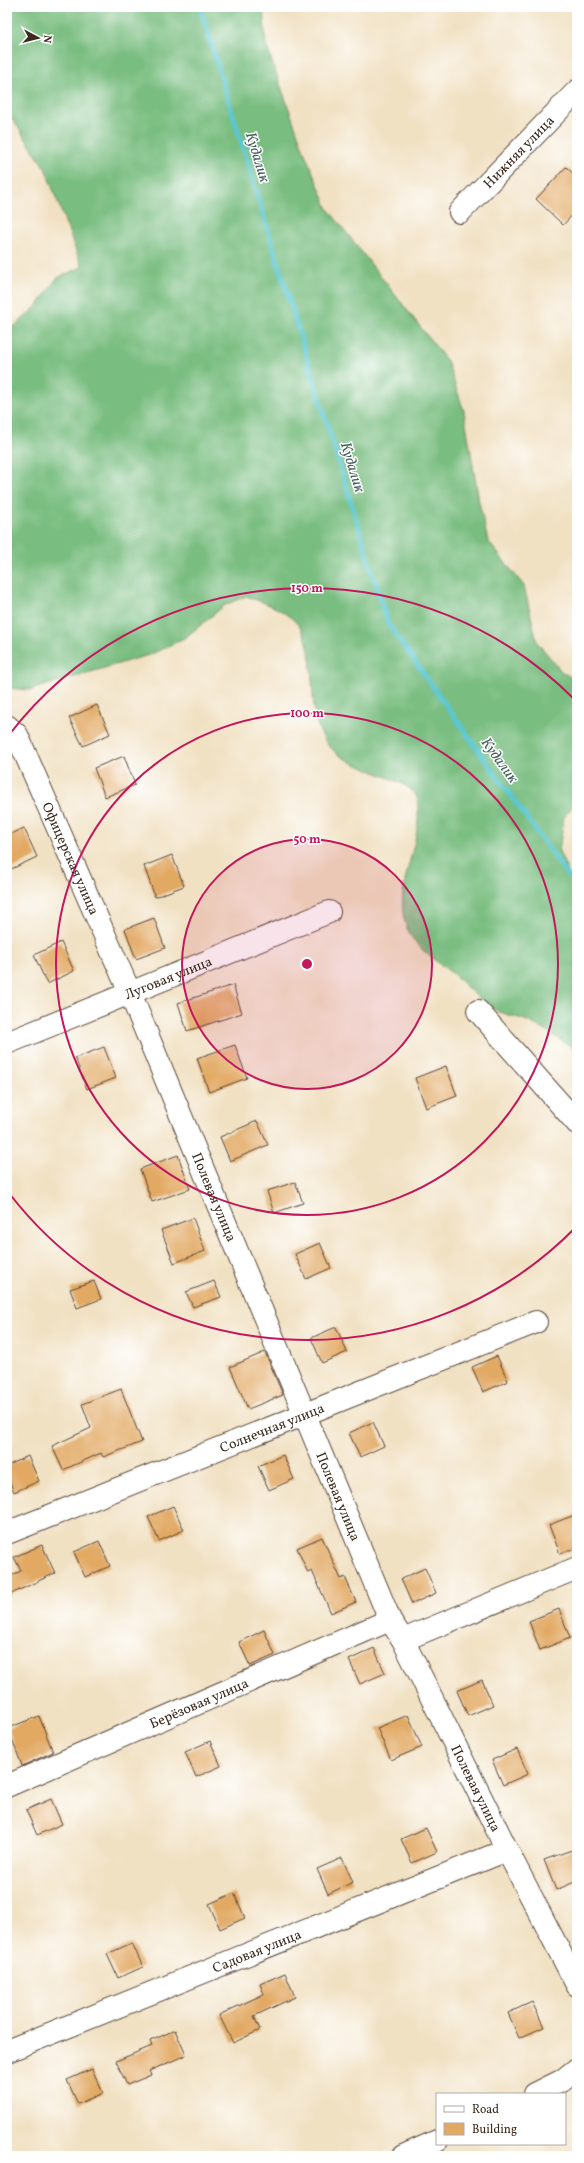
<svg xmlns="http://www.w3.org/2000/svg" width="584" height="2163" font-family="Vollkorn,serif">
<rect width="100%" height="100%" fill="#fff"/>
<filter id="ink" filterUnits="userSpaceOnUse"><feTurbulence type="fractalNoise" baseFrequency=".025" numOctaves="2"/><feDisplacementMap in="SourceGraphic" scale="8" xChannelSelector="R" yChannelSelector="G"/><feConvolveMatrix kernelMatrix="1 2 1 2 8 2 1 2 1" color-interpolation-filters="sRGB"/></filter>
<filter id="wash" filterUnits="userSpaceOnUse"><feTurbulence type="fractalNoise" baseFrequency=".012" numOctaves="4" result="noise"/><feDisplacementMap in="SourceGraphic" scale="16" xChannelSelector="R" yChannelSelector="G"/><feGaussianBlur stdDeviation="0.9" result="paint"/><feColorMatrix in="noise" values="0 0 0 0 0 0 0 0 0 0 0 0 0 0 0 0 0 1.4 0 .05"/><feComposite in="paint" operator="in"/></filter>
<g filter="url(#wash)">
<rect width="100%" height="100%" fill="#f1e1c3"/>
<path fill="#79bd80" stroke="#5a744f" d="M7,7H263L266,45L304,151L328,209L447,361L464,411L479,502L488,541L524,586L537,642L562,672L577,681V801L564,817L559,851L570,877L577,884V1051C561,1040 543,1028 525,1020C514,1016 501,1014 492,1008C478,999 465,985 453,974C438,962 422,953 411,936C387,897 421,850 418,810C418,806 418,801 417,797C406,775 345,771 326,742C316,727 314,713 313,696C309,633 310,618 246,596L225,605L186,637L152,654L30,690L7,688V329L16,325L38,305L57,278L82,267L45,168L7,111Z"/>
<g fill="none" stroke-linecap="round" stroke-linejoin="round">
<path stroke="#5ac7d1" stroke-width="5" d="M200,7L388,624L577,888"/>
</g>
<g id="blocks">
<g fill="#e2a964">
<path d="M566,167L577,177V210L563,225L536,199Z"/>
<path d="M97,705L110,734L83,746L69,718Z"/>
<path d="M124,756L135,785L105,797L94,768Z"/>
<path d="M24,828L37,857L7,871V836Z"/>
<path d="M172,855L184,886L155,897L144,866Z"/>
<path d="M154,918L165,948L136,959L125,929Z"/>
<path d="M61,942L74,971L47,984L34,955Z"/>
<path d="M233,985L242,1013L187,1031L178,1003Z"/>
<path d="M235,1045L247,1078L209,1092L197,1058Z"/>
<path d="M104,1047L116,1078L87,1089L75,1058Z"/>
<path d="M446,1066L457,1096L426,1108L415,1078Z"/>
<path d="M257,1121L268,1145L230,1161L220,1137Z"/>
<path d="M178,1155L190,1189L152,1202L140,1169Z"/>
<path d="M295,1182L303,1203L274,1213L267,1191Z"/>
<path d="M193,1218L205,1251L174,1263L161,1230Z"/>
<path d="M320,1243L331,1268L306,1279L295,1254Z"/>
<path d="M94,1281L101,1299L77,1308L70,1289Z"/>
<path d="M214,1281L221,1297L193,1307L186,1292Z"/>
<path d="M336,1327L347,1352L322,1363L311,1338Z"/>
<path d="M265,1352L283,1395L248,1409L230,1367Z"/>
<path d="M497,1356L508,1381L483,1392L472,1367Z"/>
<path d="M121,1389L142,1442L103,1457L101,1453L63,1470L52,1446L91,1428L82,1404Z"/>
<path d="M373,1422L384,1446L360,1457L349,1433Z"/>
<path d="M283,1455L294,1479L269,1490L258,1466Z"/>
<path d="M28,1456L39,1481L14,1492L7,1475V1466Z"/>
<path d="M173,1506L184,1530L159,1541L148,1517Z"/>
<path d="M577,1514V1548L560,1554L549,1525Z"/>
<path d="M322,1537L341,1579L345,1577L356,1602L331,1613L312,1571L308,1573L297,1548Z"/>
<path d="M99,1541L110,1566L85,1577L74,1552Z"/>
<path d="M42,1545L55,1573L7,1596V1577L21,1571L14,1557Z"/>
<path d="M425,1568L436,1593L412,1604L401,1579Z"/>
<path d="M559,1609L570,1638L540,1650L529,1621Z"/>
<path d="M264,1630L275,1655L250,1666L239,1642Z"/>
<path d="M374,1648L385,1673L360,1684L349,1660Z"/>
<path d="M482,1680L493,1705L468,1716L457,1691Z"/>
<path d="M408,1715L422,1747L391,1760L377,1728Z"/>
<path d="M39,1716L53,1752L22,1766L8,1728Z"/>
<path d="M210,1741L221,1766L196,1777L185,1752Z"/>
<path d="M517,1749L528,1774L503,1785L492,1760Z"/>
<path d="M51,1799L62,1824L37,1835L26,1810Z"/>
<path d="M426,1828L437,1852L412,1863L401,1839Z"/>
<path d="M577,1848V1881L556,1890L544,1860Z"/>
<path d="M342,1858L353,1882L328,1894L317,1869Z"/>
<path d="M234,1893L245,1918L220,1929L209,1904Z"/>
<path d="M132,1943L143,1967L118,1978L107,1954Z"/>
<path d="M285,1973L295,1997L254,2016L260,2030L233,2043L219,2015L264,1994L260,1984Z"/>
<path d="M532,2002L544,2027L519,2038L508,2013Z"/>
<path d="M175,2030L186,2055L149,2071L151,2075L127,2085L116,2061L152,2046L150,2041Z"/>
<path d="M92,2069L103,2093L78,2104L67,2080Z"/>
</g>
</g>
</g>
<g filter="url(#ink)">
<use href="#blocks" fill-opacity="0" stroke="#564537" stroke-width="1"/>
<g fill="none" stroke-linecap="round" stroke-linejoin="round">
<g stroke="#564537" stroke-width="24">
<g id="minor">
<path id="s1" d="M460,212L577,91"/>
<path id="s2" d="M7,726L17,735L130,993L390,1620L403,1640L507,1850L577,1985"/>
<path d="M478,1011L577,1123"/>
<path id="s3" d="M7,1043L329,912"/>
<path id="s4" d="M7,1533L536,1322"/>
<path d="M403,1640L577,1568"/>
<path id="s5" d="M7,1786L390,1620"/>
<path id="s6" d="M7,2051L507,1850"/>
<path d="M535,2094L563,2080L577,2069"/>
<path d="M403,2156L437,2141"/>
</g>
</g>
<use href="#minor" stroke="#fff" stroke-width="22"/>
</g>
</g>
<circle cx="307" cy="964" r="125" fill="#c2185b" fill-opacity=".12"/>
<g fill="none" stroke="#c2185b" stroke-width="2">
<circle cx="307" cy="964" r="125"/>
<circle cx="307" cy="964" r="251"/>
<path d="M575 1228A376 376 0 0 1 9 1193M9 735A376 376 0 0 1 575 700"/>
</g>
<g text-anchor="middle" stroke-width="3" stroke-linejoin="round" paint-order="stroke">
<g font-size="14" fill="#3b2a1e" stroke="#fff">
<text dy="5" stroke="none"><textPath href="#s1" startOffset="84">Нижняя улица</textPath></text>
<text dy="5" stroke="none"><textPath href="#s2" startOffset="148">Офицерская улица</textPath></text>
<text dy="5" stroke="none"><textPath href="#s3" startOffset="174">Луговая улица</textPath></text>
<text dy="5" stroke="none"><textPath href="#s2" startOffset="516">Полевая улица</textPath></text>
<text dy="5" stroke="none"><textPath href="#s4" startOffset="285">Солнечная улица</textPath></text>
<text dy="5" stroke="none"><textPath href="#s2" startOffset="840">Полевая улица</textPath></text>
<text dy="5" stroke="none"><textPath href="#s5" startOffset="209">Берёзовая улица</textPath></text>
<text dy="5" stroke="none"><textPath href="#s2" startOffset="1163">Полевая улица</textPath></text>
<text dy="5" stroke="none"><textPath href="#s6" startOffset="269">Садовая улица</textPath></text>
</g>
<g font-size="15" font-style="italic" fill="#46615d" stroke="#fff">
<text transform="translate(258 157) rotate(73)" y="5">Кудалик</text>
<text transform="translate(353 467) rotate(73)" y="5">Кудалик</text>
<text transform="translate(500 760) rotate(54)" y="5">Кудалик</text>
</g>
</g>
<circle cx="307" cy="964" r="6" fill="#c2185b" stroke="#fff" stroke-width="2"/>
<g font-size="12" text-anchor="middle" font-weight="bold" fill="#c2185b" stroke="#fff" stroke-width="3" stroke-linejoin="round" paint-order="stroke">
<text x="307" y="592">150 m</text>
<text x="307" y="717">100 m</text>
<text x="307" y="843">50 m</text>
</g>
<rect width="584" height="2163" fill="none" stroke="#fff" stroke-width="24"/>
<rect x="436" y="2093" width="130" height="52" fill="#ffffff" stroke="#b1aaa5"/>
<rect x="444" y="2106" width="20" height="6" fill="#ffffff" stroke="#b1aaa5"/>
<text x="472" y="2113" font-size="12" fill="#3b2a1e">Road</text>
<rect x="444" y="2123" width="20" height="12" fill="#e2a964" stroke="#b1aaa5"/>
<text x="472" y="2133" font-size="12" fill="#3b2a1e">Building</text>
<g transform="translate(38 38) rotate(97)" stroke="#ffffff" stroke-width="3" paint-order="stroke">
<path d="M0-3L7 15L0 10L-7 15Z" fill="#3b2a1e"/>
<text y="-6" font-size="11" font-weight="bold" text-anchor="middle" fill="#3b2a1e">N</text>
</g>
</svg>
